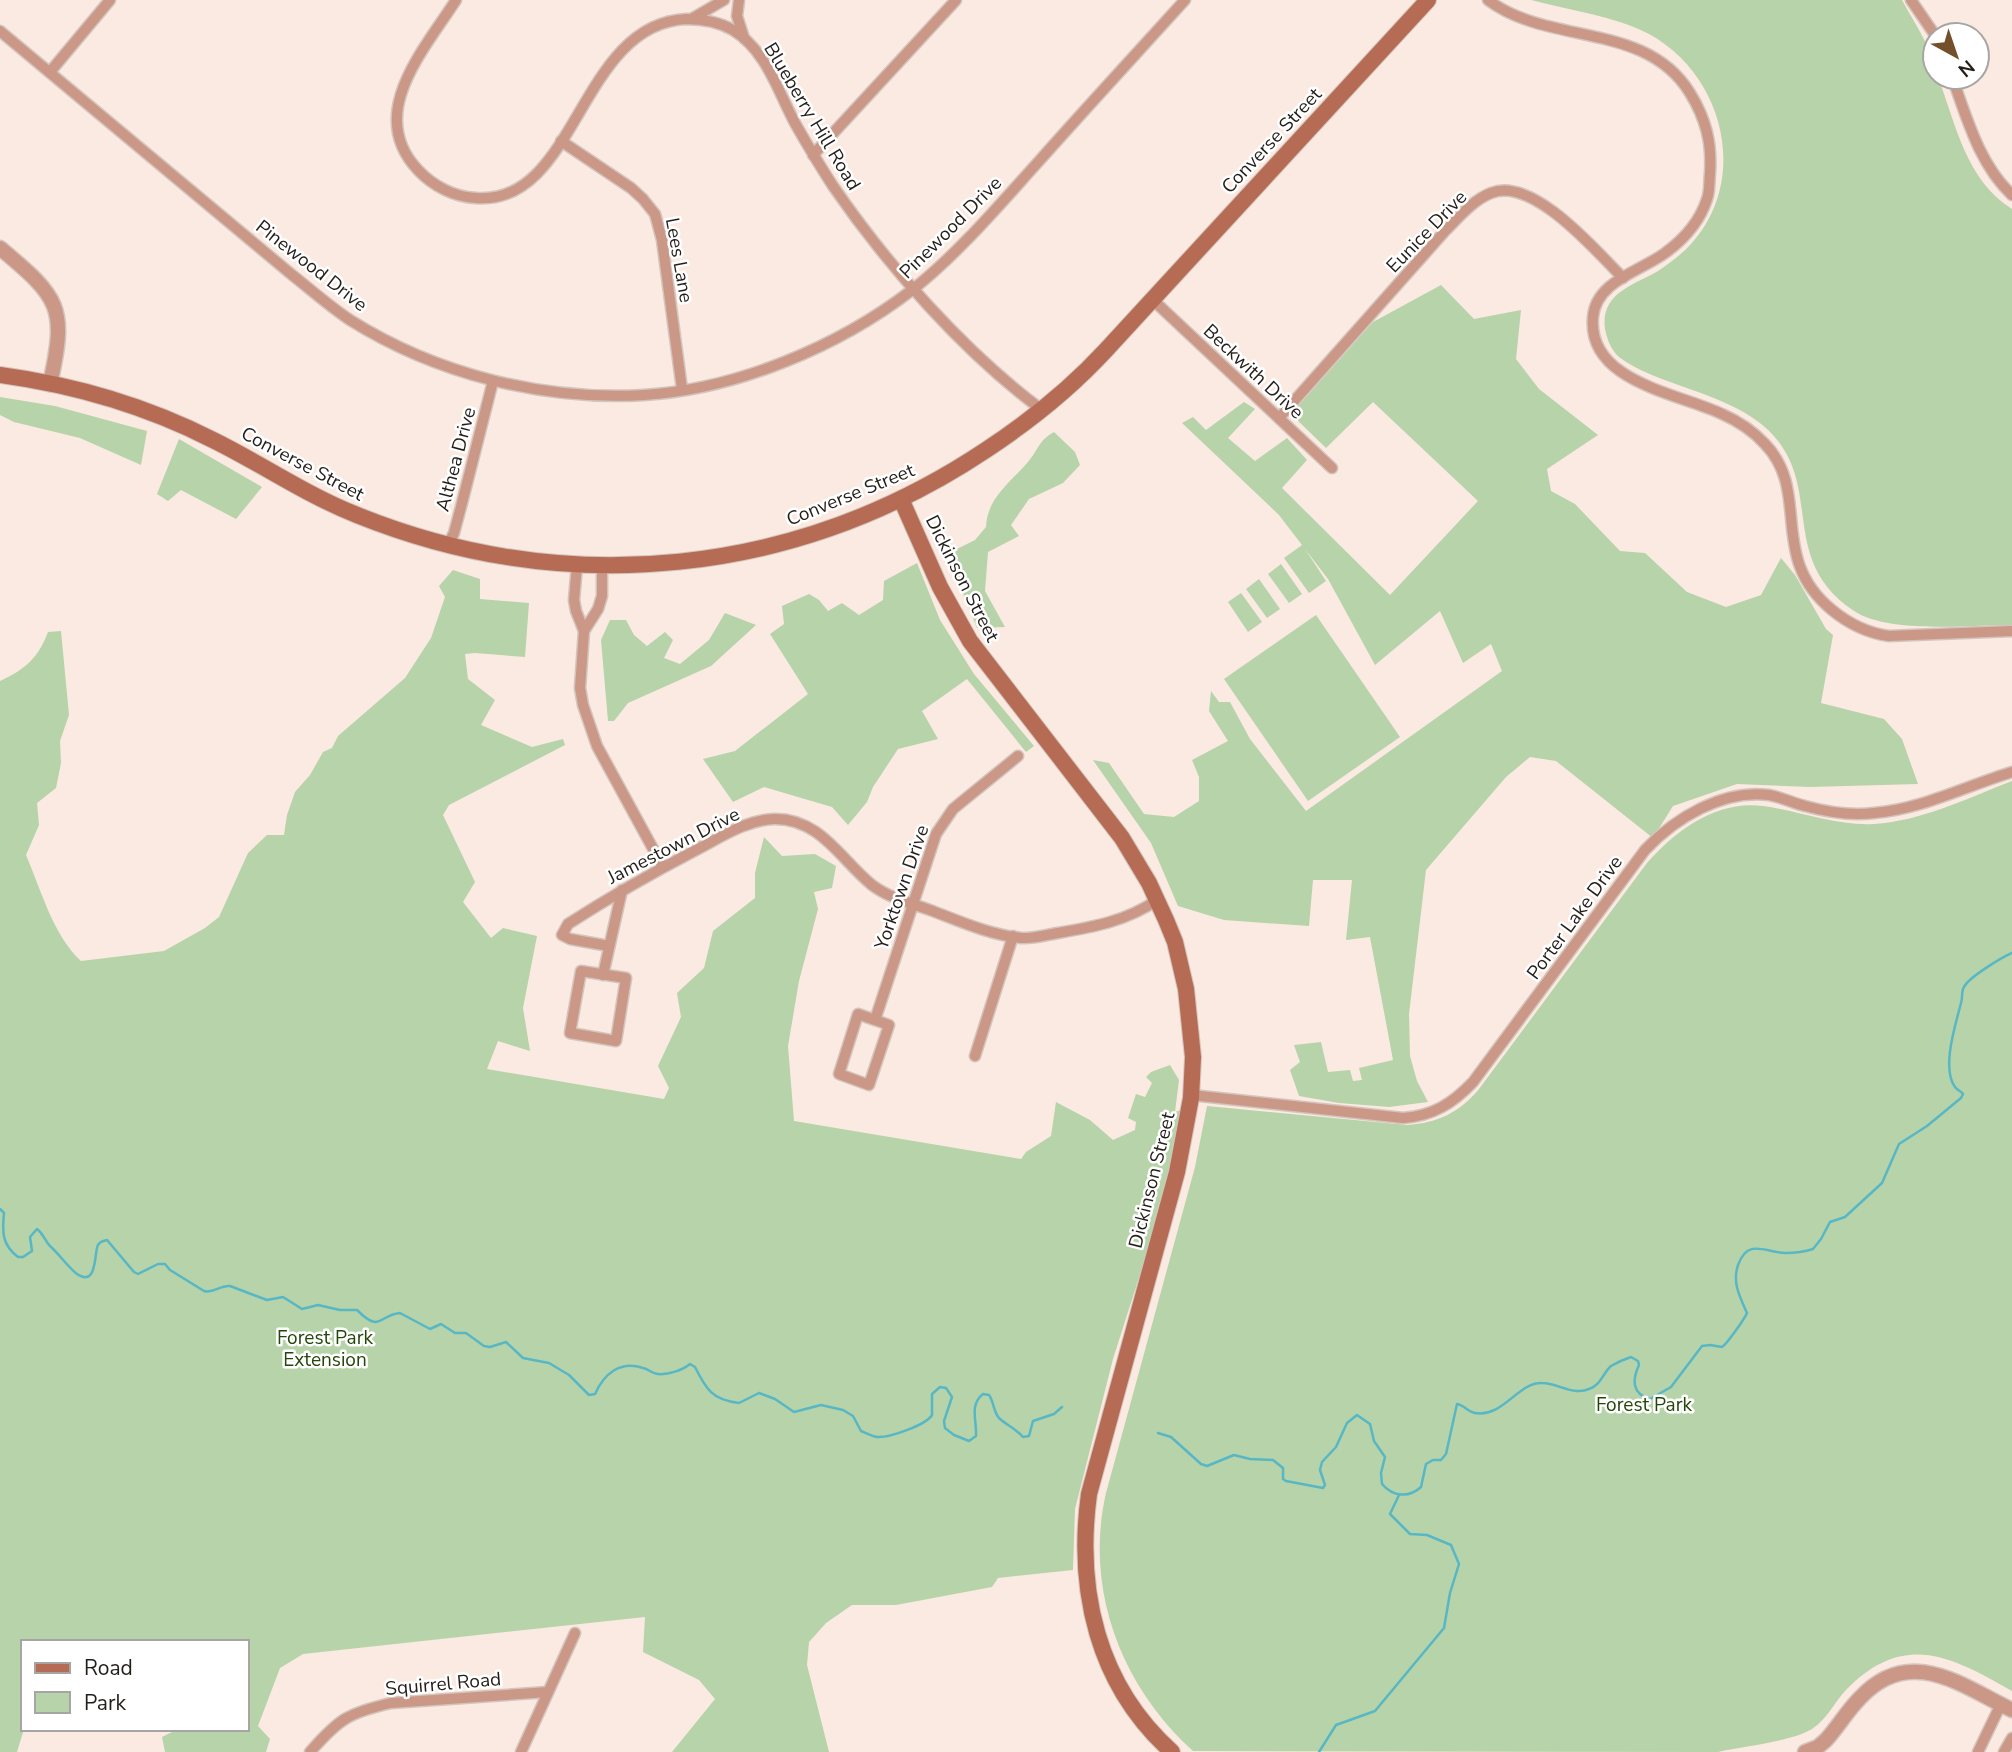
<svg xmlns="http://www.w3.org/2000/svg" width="2012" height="1752" font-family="'Nunito Sans',sans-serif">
<rect width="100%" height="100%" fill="#faeae1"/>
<g fill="#b7d3a9">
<path d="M1531,0H1902C1914,23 1935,51 1935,77H1938C1956,125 1966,180 2012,209V625C1970,625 1889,634 1854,611C1775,558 1827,485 1767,429C1739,403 1698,393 1662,379C1647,373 1632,367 1619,357C1611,350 1607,339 1605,329C1600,293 1634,285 1658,271C1670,263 1682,254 1691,244C1750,179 1724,75 1649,34C1615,16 1568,10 1531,0Z"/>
<path d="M1441,285L1474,319L1521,310L1516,359L1539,389L1598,435L1547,469L1551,491L1575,504L1620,551L1645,553L1687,592L1726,607L1761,595L1781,558L1795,575L1826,629L1833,635L1821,703L1884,719L1902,739L1918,784L1810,787L1737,784L1673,806L1653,838L1556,761L1530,757L1506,777L1426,870L1409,1014L1410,1056L1417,1081L1428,1102L1389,1107L1339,1103L1299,1096L1290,1070L1300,1062L1294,1045L1321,1042L1328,1072L1350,1070L1353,1081L1362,1080L1359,1068L1393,1060L1370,937L1346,940L1352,880H1313L1309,926L1224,920L1178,906L1151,843L1093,760L1109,763L1144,814L1174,817L1199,801V777L1192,760L1228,741L1209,711L1211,691L1219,702H1230L1250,739L1306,811L1502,671L1491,644L1463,663L1440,611L1375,665L1328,579L1305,549L1326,581L1309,593L1284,558L1302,545L1279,515L1182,423L1193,417L1206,430L1244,402L1255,409L1228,438L1255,461L1287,438L1307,460L1282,488L1390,595L1478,501L1373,402L1326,448L1291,414L1373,322Z"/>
<path d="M0,397L55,406L147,431L141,465L80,438L14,422L0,415Z"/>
<path d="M1054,432L1075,452L1080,465L1063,483L1029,499L1011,525L1019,536L988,552L985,591L1005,627L977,628L947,554L975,540L986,527C987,498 1011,482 1028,462C1039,449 1038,441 1054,432Z"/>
<path d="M179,439L262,487L236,519L181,490L168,501L157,494Z"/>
<path d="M917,563L940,620L974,674L1034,746L1026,752L967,679L922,711L938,739L898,749L873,787L867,802L848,825L832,807L764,787L733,802L703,759L735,751L808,694L770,634L784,624L782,606L809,594L819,600L828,611L842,603L859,615L883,600L884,581Z"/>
<path d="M1281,564L1302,594L1289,603L1268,574Z"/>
<path d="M453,570L480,579V599L529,603L525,657L475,653L465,654L468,679L495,700L481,725L532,747L563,739L565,745L449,805L443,815L475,882L463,902L491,938L503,928L537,936L523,1008L530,1051L498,1041L487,1069L664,1099L669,1088L658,1066L681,1017L677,993L704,968L713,931L755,898V873L764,837L782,856L815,854L836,866L832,888L814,892L818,909L799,981L788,1046L794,1121L1021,1159L1026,1152L1051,1136L1056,1102L1090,1120L1113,1140L1135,1130L1136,1122L1128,1118L1136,1094L1145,1097L1152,1083L1146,1077L1151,1072L1170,1065L1179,1080L1175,1112L1184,1109L1158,1218L1113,1359L1075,1509L1073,1570L998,1578L992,1587L896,1605H852L826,1623L809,1642L807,1665L829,1752H672L715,1699L699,1680L643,1652L645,1617L303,1654L280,1668L258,1726L270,1739L266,1752H165L162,1737L178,1729H247V1642H23L24,1729L17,1752H0V681C26,669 38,658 48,632L61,631L69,715L60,741L61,763L56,788L37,803L39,825L26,855C41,890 53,935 81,961L164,951L205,928L219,917L248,853L267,835H284L287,815L295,792L310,775L323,752L332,748L338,736L405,678L431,638L445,597L439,586Z"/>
<path d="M1259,579L1280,609L1267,618L1246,589Z"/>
<path d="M1241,593L1262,622L1248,632L1228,602Z"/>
<path d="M725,613L756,625L711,666L628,703L614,721H608L601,640L610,620H626L634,635L647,646L665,632L673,640L664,658L680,664L709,640Z"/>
<path d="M1316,615L1400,737L1308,801L1224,679Z"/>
<path d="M2012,781V1691C1955,1659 1908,1631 1851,1685C1836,1698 1829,1718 1812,1729C1790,1742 1744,1746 1718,1752L1193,1751C1121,1686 1084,1589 1106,1493L1195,1167L1207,1106L1407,1125C1438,1123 1460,1112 1479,1089L1647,863C1676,830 1717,800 1763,806C1800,811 1836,826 1874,824C1922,821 1968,798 2012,781Z"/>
</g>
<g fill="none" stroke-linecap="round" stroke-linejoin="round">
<g stroke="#58b7c5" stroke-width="2.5">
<path d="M0,1209L4,1213C2,1232 2,1245 18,1257H23L32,1251L30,1237L37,1229C44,1234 44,1240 50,1246C59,1254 68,1267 77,1274C98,1288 94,1251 98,1245C100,1241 103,1241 107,1240L134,1272L138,1274L158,1264H165L170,1270L204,1291C213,1294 220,1285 230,1286L267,1300L283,1297L302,1309L318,1305L340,1310H357C381,1334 378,1315 400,1313L430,1329L441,1324L455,1333H466L484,1346L490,1347L506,1342L523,1358L549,1363L569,1375L589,1395L595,1394C604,1374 620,1360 643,1368C649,1369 652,1374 658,1374C668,1375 683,1370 690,1364L695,1367C706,1389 712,1400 739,1403L759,1393L775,1399L794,1412L821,1405L843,1410L853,1416L861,1431C866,1433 871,1436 877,1437C889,1438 926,1425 932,1415V1394L940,1387L946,1388L952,1397L944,1421L945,1428L954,1435L969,1441L976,1436C977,1421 969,1405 983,1394L989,1395C994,1402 993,1411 999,1418C1005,1424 1016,1429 1023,1437L1029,1436L1033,1421L1054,1414L1062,1407"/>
<path d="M1158,1433L1171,1437L1201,1464L1207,1466L1234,1455L1250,1459L1273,1460L1283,1468V1479L1286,1481L1323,1488L1325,1485L1320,1470L1322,1462L1336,1447L1347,1423L1357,1415L1370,1424L1374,1441L1385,1457L1381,1473L1382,1484C1393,1497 1409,1498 1421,1487L1426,1464L1433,1460H1441L1446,1454L1457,1404C1464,1405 1468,1412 1475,1413C1503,1418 1518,1382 1542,1383C1558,1383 1573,1396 1589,1389C1601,1385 1603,1373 1611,1366C1616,1363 1625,1359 1631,1357L1638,1361L1639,1365C1632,1380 1632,1394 1650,1399L1671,1387L1702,1346L1710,1345L1722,1347C1727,1344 1745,1318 1747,1313C1740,1297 1732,1283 1738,1265C1748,1238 1764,1252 1785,1253C1794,1253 1804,1252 1813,1249L1821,1239L1830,1222L1845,1217L1882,1183L1899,1144L1927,1126L1961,1098L1963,1094C1961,1091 1957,1090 1955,1087C1941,1068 1956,1023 1961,1003C1963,998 1961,991 1964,987C1969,977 2001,958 2012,953"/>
<path d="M1319,1752L1336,1725L1375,1711L1444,1628L1450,1593L1459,1564L1451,1545L1427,1535L1410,1534L1390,1514L1399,1495"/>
</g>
<g stroke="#d3c5bd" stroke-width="13">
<g id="minor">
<path d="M456,0C424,50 365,114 418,170C433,186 454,197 476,198C577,206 579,24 686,19C702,19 719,22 733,30C767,51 778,92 796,125C808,146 820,166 833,186C888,266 964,352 1042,410"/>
<path d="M739,0L737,16L744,38"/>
<path d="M1488,0C1549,46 1646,21 1690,93C1706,119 1712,143 1710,173C1709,182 1710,191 1707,199C1700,221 1683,240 1665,253C1641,271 1596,281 1593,317C1587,382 1678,393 1722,414C1738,421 1753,431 1765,444C1812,493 1767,557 1832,610C1849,624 1867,633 1889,636L2012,631"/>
<path d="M1911,0L1935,35"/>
<path d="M693,18L724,0"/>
<path d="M0,31L291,274C310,289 329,306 350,320C436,374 543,401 644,395C737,389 838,347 912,290C959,253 1000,204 1040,160C1088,106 1137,53 1185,0"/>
<path d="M50,72L110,0"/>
<path d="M1952,77C1967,118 1979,164 2012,195"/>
<path d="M561,141L631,188L643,199L655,214L662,240L682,389"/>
<path d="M813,155L956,0"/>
<path d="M1153,300L1332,468"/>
<path d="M1279,418L1445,231C1458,218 1473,200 1491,193C1533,176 1596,251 1623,278"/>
<path d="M448,545L454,533L462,503L493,381"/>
<path d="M577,565L574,600L576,611L584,631"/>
<path d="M602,566V596L598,609L584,631L580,688L583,705L597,746L663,867"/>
<path d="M609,946L570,939L562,935L568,924C610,897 652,873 696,850C721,837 746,820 774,819C820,818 841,860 872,885C889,898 911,903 930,910C959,921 990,935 1021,938C1033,939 1046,935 1058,933C1093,927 1127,921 1157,900"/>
<path d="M581,971L626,978L616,1041L570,1033Z"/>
<path d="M603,975L622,890"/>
<path d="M875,1020L858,1014L839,1074L869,1085L889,1025L875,1020L936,834L953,809L1018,756"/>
<path d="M975,1056L1013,936"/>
<path d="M1191,1095L1403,1118C1433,1116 1453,1103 1473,1082L1645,850C1675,818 1723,789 1769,795C1781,797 1793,803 1805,806C1827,812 1851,816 1874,813C1922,809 1966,786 2012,772"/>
<path d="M310,1752C339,1719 348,1713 391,1703L548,1692"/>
<path d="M521,1752L575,1633"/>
<path d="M1978,1752L2001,1704"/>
<path d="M2004,1752L2012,1738"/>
</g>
</g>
<g stroke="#d3c5bd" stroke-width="17">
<g id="tertiary">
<path d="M0,248C60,298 67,307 50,384"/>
<path d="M1805,1752L1818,1747L1826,1740C1838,1727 1847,1711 1860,1698C1910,1644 1962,1686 2012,1710"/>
</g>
</g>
<g stroke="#d3c5bd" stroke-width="18">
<g id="secondary">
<path d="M0,375C74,385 146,406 213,440C262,464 306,495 357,515C568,600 797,576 986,450C1030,421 1070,389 1106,350L1428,0"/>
<path d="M901,499L940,587L970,641L1122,838L1149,883L1166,920L1175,942L1186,989L1193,1057L1191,1098L1177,1172L1089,1494C1076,1590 1097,1685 1172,1752"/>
</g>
</g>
<use href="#minor" stroke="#cb9787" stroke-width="10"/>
<use href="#tertiary" stroke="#cb9787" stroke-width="14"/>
<use href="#secondary" stroke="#b66b54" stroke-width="16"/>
</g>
<g text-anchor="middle" stroke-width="5" stroke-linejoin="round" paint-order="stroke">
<g font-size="19" fill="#231e1a" stroke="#fff">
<text transform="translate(813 116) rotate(59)" y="7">Blueberry Hill Road</text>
<text transform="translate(1271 140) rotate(-47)" y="7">Converse Street</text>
<text transform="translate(950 227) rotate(-45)" y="7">Pinewood Drive</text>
<text transform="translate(1426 231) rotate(-46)" y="7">Eunice Drive</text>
<text transform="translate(680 260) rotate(80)" y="7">Lees Lane</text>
<text transform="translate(312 265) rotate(38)" y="7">Pinewood Drive</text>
<text transform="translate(1254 371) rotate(43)" y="7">Beckwith Drive</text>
<text transform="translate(455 459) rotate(-75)" y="7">Althea Drive</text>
<text transform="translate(303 463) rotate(28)" y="7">Converse Street</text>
<text transform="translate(850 494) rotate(-22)" y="7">Converse Street</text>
<text transform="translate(963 578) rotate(63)" y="7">Dickinson Street</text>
<text transform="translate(673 845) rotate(-27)" y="7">Jamestown Drive</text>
<text transform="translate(901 887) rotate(-71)" y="7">Yorktown Drive</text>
<text transform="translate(1574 917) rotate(-54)" y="7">Porter Lake Drive</text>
<text transform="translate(1151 1180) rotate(-76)" y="7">Dickinson Street</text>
<text transform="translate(443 1683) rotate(-5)" y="7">Squirrel Road</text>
</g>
<g font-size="19" fill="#244709" stroke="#fff">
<text x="325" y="1344">Forest Park<tspan x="325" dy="22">Extension</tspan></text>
<text x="1644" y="1411">Forest Park</text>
</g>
</g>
<rect x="21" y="1640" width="228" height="91" fill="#ffffff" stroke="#a7a5a3" stroke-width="2"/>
<rect x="35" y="1663" width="35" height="10" fill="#b66b54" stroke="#a7a5a3" stroke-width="2"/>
<text x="84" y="1675" font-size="21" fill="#231e1a">Road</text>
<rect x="35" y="1692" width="35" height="21" fill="#b7d3a9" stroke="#a7a5a3" stroke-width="2"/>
<text x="84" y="1710" font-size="21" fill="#231e1a">Park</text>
<g transform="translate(1956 56) rotate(140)"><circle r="33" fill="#ffffff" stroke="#a7a5a3" stroke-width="2"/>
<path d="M0-5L12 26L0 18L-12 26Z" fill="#74502a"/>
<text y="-10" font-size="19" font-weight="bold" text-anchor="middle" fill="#231e1a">N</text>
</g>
</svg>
